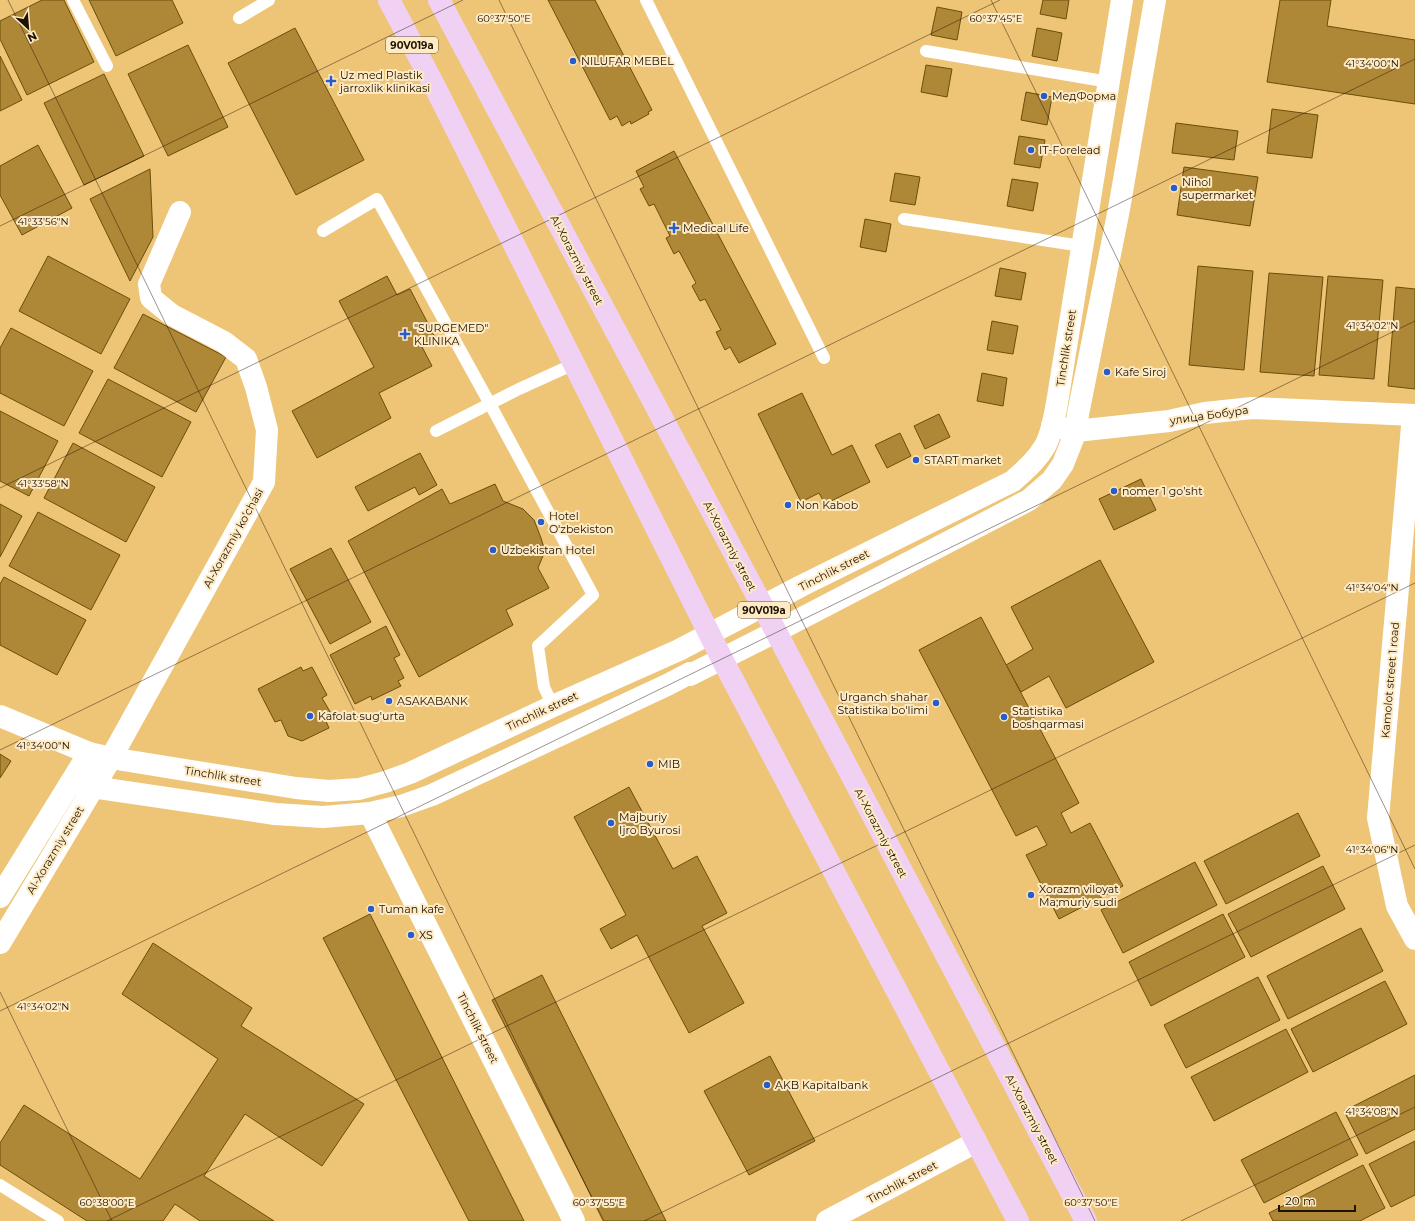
<svg xmlns="http://www.w3.org/2000/svg" width="1415" height="1221" font-family="Montserrat,sans-serif">
<rect width="100%" height="100%" fill="#eec576"/>
<g fill="#ae8737" stroke="#6b4e0b">
<path d="M42,0H64L94,62L27,95L0,39V21Z"/>
<path d="M89,0H172L183,23L116,56Z"/>
<path d="M548,0H595L652,110L648,112L649,114L631,124L630,121L622,126L617,116L610,120Z"/>
<path d="M1043,0H1069L1066,19L1040,14Z"/>
<path d="M1280,0H1331L1327,26L1415,40V104L1267,82Z"/>
<path d="M937,7L962,12L957,40L931,35Z"/>
<path d="M295,28L364,160L296,195L228,63Z"/>
<path d="M1037,28L1062,33L1057,61L1032,56Z"/>
<path d="M188,45L228,127L168,156L128,74Z"/>
<path d="M0,56L22,100L0,111Z"/>
<path d="M926,65L952,69L947,97L921,92Z"/>
<path d="M104,74L144,156L84,185L44,103Z"/>
<path d="M1026,92L1052,97L1047,125L1021,120Z"/>
<path d="M1272,109L1318,115L1312,158L1267,153Z"/>
<path d="M1176,123L1238,131L1234,160L1172,153Z"/>
<path d="M1019,136L1045,140L1040,168L1014,164Z"/>
<path d="M38,145L72,208L22,235L0,195V166Z"/>
<path d="M674,151L776,344L739,363L730,347L725,350L716,332L721,330L705,299L700,301L692,286L696,283L679,251L674,254L666,238L670,236L654,204L649,206L640,189L644,187L636,171Z"/>
<path d="M1184,167L1258,177L1250,226L1177,215Z"/>
<path d="M150,169L153,237L130,281L90,199Z"/>
<path d="M895,173L920,177L915,205L890,201Z"/>
<path d="M1012,179L1038,183L1033,211L1007,206Z"/>
<path d="M865,219L891,224L886,252L860,247Z"/>
<path d="M48,256L130,299L101,354L19,311Z"/>
<path d="M1198,266L1253,271L1244,370L1189,365Z"/>
<path d="M1000,268L1026,273L1021,300L995,296Z"/>
<path d="M1269,273L1323,277L1314,376L1260,372Z"/>
<path d="M387,276L397,295L410,289L435,337L421,345L432,366L379,393L391,418L317,458L292,411L374,367L339,301Z"/>
<path d="M1328,276L1383,280L1374,379L1319,375Z"/>
<path d="M1396,287L1415,289V389L1388,386Z"/>
<path d="M143,314L226,357L196,412L114,368Z"/>
<path d="M992,321L1018,326L1013,354L987,350Z"/>
<path d="M11,328L93,371L64,426L0,393V348Z"/>
<path d="M982,373L1007,378L1003,406L977,401Z"/>
<path d="M108,379L191,422L162,477L79,433Z"/>
<path d="M802,393L832,455L852,445L870,482L825,504L819,493L801,502L758,414Z"/>
<path d="M0,411L58,441L29,496L0,481Z"/>
<path d="M939,414L950,437L925,449L914,426Z"/>
<path d="M900,433L911,456L887,468L875,445Z"/>
<path d="M73,443L155,487L126,542L44,498Z"/>
<path d="M420,453L437,485L419,495L415,487L368,511L355,487Z"/>
<path d="M1141,479L1156,510L1114,530L1099,499Z"/>
<path d="M495,484L503,501L523,509L534,520L541,538L545,551L538,568L549,588L506,610L513,625L419,677L348,541L442,489L450,504Z"/>
<path d="M0,504L22,516L0,557Z"/>
<path d="M38,512L120,555L91,610L9,566Z"/>
<path d="M331,548L371,622L330,644L290,569Z"/>
<path d="M1100,560L1154,662L1066,708L1049,676L1021,692L1006,665L1033,649L1011,607Z"/>
<path d="M4,577L86,620L57,675L0,645V584Z"/>
<path d="M981,617L1079,803L1061,813L1071,833L1090,823L1123,886L1059,919L1026,855L1047,845L1037,826L1016,836L919,650Z"/>
<path d="M386,626L400,655L394,658L404,678L398,681L401,686L372,700L371,696L355,704L330,655Z"/>
<path d="M301,667L303,671L312,667L327,695L322,698L332,715L325,719L329,728L302,741L288,736L281,720L275,722L258,689Z"/>
<path d="M0,754L11,761L0,778Z"/>
<path d="M629,787L673,869L697,856L727,913L702,926L744,1003L689,1033L637,935L611,949L600,929L626,915L574,817Z"/>
<path d="M1298,813L1320,856L1226,904L1204,861Z"/>
<path d="M1195,862L1217,905L1123,953L1101,910Z"/>
<path d="M1323,866L1345,909L1251,957L1228,914Z"/>
<path d="M370,914L524,1221H469L323,938Z"/>
<path d="M1223,914L1245,957L1151,1006L1129,962Z"/>
<path d="M1361,928L1383,971L1288,1019L1267,976Z"/>
<path d="M153,943L252,1008L241,1026L364,1104L322,1166L245,1114L204,1176L274,1221H200L175,1204L163,1221H87L0,1165V1143L24,1105L140,1179L218,1059L122,994Z"/>
<path d="M542,975L666,1221H604L492,1000Z"/>
<path d="M1258,977L1280,1020L1186,1068L1164,1025Z"/>
<path d="M1385,981L1407,1024L1313,1072L1291,1029Z"/>
<path d="M1286,1029L1308,1072L1214,1121L1191,1077Z"/>
<path d="M770,1056L815,1141L749,1175L704,1091Z"/>
<path d="M1415,1075V1129L1366,1154L1344,1111Z"/>
<path d="M1336,1112L1358,1155L1264,1203L1241,1160Z"/>
<path d="M1415,1141V1195L1391,1207L1369,1164Z"/>
<path d="M1363,1165L1385,1208L1360,1221H1273L1269,1213Z"/>
</g>
<g fill="none" stroke-linecap="round" stroke-linejoin="round">
<g stroke="#fff" stroke-width="12">
<path d="M73,0L107,66"/>
<path d="M646,0L824,358"/>
<path d="M239,18L269,0"/>
<path d="M926,51L1109,82"/>
<path d="M904,219L1082,246"/>
<path d="M323,231L377,199L490,404L593,595L538,646L544,687L553,706"/>
<path d="M436,431L519,389L574,364"/>
<path d="M0,1185L58,1221"/>
</g>
<g stroke="#fff" stroke-width="22">
<path d="M1413,415L1378,818L1397,906L1415,939"/>
<path d="M1052,426L1076,431L1169,421L1205,413L1252,408L1415,415"/>
<path d="M0,716L89,753"/>
<path d="M111,758L264,482L267,430L256,387L246,359L224,342L172,315L151,298L149,284L180,212"/>
<path d="M370,813L574,1221"/>
<path d="M827,1221L976,1142"/>
</g>
<g stroke="#fff" stroke-width="22">
<path d="M71,782L92,787L275,814L323,817L370,813L401,806L432,795L667,685L690,673V675L775,632L1029,500L1052,480L1063,464L1076,431L1078,414L1119,209L1155,0"/>
<path d="M0,897L89,753L111,758L296,788L329,791L359,789L385,782L410,773L553,706L679,650L803,585L1013,481C1025,470 1037,460 1045,446C1053,431 1055,413 1058,397L1122,0"/>
<path d="M0,943L111,758"/>
</g>
<g stroke="#f0d1f4" stroke-width="22">
<path d="M389,0L436,89L722,659L1018,1221"/>
<path d="M439,0L763,607L1086,1221"/>
</g>
</g>
<path fill="none" stroke="#1e1200" stroke-width="1" stroke-opacity="0.45" d="M8,0L603,1221M499,0L1095,1221M991,0L1415,869M0,226L463,0M0,488L1000,0M0,750L1415,59M0,992L112,1221M0,1011L1415,321M107,1221L1415,583M644,1221L1415,845M1181,1221L1415,1107"/>
<g fill="#275cc9" stroke="#feeac4" stroke-width="1.5">
<circle cx="573" cy="61" r="4"/>
<path d="M329 75h4v4h4v4h-4v4h-4v-4h-4v-4h4z"/>
<circle cx="1044" cy="96" r="4"/>
<circle cx="1031" cy="150" r="4"/>
<circle cx="1174" cy="188" r="4"/>
<path d="M672 222h4v4h4v4h-4v4h-4v-4h-4v-4h4z"/>
<path d="M403 328h4v4h4v4h-4v4h-4v-4h-4v-4h4z"/>
<circle cx="1107" cy="372" r="4"/>
<circle cx="916" cy="460" r="4"/>
<circle cx="1114" cy="491" r="4"/>
<circle cx="788" cy="505" r="4"/>
<circle cx="541" cy="522" r="4"/>
<circle cx="493" cy="550" r="4"/>
<circle cx="389" cy="701" r="4"/>
<circle cx="936" cy="703" r="4"/>
<circle cx="310" cy="716" r="4"/>
<circle cx="1004" cy="717" r="4"/>
<circle cx="650" cy="764" r="4"/>
<circle cx="611" cy="823" r="4"/>
<circle cx="1031" cy="895" r="4"/>
<circle cx="371" cy="909" r="4"/>
<circle cx="411" cy="935" r="4"/>
<circle cx="767" cy="1085" r="4"/>
</g>
<g text-anchor="middle" stroke-width="4" stroke-linejoin="round" paint-order="stroke">
<g fill="#feeac4" stroke="#61533b" stroke-width="1">
<rect x="386" y="37" width="52" height="16" rx="3"/>
<rect x="738" y="602" width="52" height="16" rx="3"/>
</g>
<g font-size="10" font-weight="bold" fill="#1e1200">
<text x="412" y="49">90V019a</text>
<text x="764" y="614">90V019a</text>
</g>
<g font-size="11" fill="#1e1200" stroke="#feeac4" text-anchor="start">
<text x="581" y="65">NILUFAR MEBEL</text>
<text x="340" y="79">Uz med Plastik<tspan x="340" dy="13">jarroxlik klinikasi</tspan></text>
<text x="1052" y="100">МедФорма</text>
<text x="1039" y="154">IT-Forelead</text>
<text x="1182" y="186">Nihol<tspan x="1182" dy="13">supermarket</tspan></text>
<text x="683" y="232">Medical Life</text>
<text x="414" y="332">"SURGEMED"<tspan x="414" dy="13">KLINIKA</tspan></text>
<text x="1115" y="376">Kafe Siroj</text>
<text x="924" y="464">START market</text>
<text x="1122" y="495">nomer 1 go’sht</text>
<text x="796" y="509">Non Kabob</text>
<text x="549" y="520">Hotel<tspan x="549" dy="13">O'zbekiston</tspan></text>
<text x="501" y="554">Uzbekistan Hotel</text>
<text x="928" y="701" text-anchor="end">Urganch shahar<tspan x="928" dy="13">Statistika bo'limi</tspan></text>
<text x="397" y="705">ASAKABANK</text>
<text x="1012" y="715">Statistika<tspan x="1012" dy="13">boshqarmasi</tspan></text>
<text x="318" y="720">Kafolat sug'urta</text>
<text x="658" y="768">MIB</text>
<text x="619" y="821">Majburiy<tspan x="619" dy="13">Ijro Byurosi</tspan></text>
<text x="1039" y="893">Xorazm viloyat<tspan x="1039" dy="13">Ma;muriy sudi</tspan></text>
<text x="379" y="913">Tuman kafe</text>
<text x="419" y="939">XS</text>
<text x="775" y="1089">AKB Kapitalbank</text>
</g>
<g font-size="11" fill="#1e1200" stroke="#feeac4">
<text transform="translate(577 260) rotate(62)" y="4">Al-Xorazmiy street</text>
<text transform="translate(1066 348) rotate(-81)" y="4">Tinchlik street</text>
<text transform="translate(1209 415) rotate(-8)" y="4">улица Бобура</text>
<text transform="translate(233 538) rotate(-61)" y="4">Al-Xorazmiy ko’chasi</text>
<text transform="translate(730 546) rotate(62)" y="4">Al-Xorazmiy street</text>
<text transform="translate(834 570) rotate(-27)" y="4">Tinchlik street</text>
<text transform="translate(1390 680) rotate(-85)" y="4">Kamolot street 1 road</text>
<text transform="translate(542 711) rotate(-25)" y="4">Tinchlik street</text>
<text transform="translate(223 776) rotate(9)" y="4">Tinchlik street</text>
<text transform="translate(881 833) rotate(62)" y="4">Al-Xorazmiy street</text>
<text transform="translate(55 850) rotate(-59)" y="4">Al-Xorazmiy street</text>
<text transform="translate(478 1028) rotate(63)" y="4">Tinchlik street</text>
<text transform="translate(1032 1119) rotate(62)" y="4">Al-Xorazmiy street</text>
<text transform="translate(902 1182) rotate(-28)" y="4">Tinchlik street</text>
</g>
</g>
<g font-size="10" text-anchor="middle" fill="#1e1200" stroke="#feeac4" stroke-width="4" stroke-linejoin="round" paint-order="stroke">
<text x="504" y="22">60°37'50"E</text>
<text x="996" y="22">60°37'45"E</text>
<text x="1372" y="67">41°34'00"N</text>
<text x="43" y="225">41°33'56"N</text>
<text x="1372" y="329">41°34'02"N</text>
<text x="43" y="487">41°33'58"N</text>
<text x="1372" y="591">41°34'04"N</text>
<text x="43" y="749">41°34'00"N</text>
<text x="1372" y="853">41°34'06"N</text>
<text x="43" y="1010">41°34'02"N</text>
<text x="1372" y="1115">41°34'08"N</text>
<text x="107" y="1206">60°38'00"E</text>
<text x="599" y="1206">60°37'55"E</text>
<text x="1091" y="1206">60°37'50"E</text>
</g>
<g transform="translate(28 28) rotate(154)" stroke="#feeac4" stroke-width="3" paint-order="stroke">
<path d="M0-3L7 15L0 10L-7 15Z" fill="#1e1200"/>
<text y="-6" font-size="11" font-weight="bold" text-anchor="middle" fill="#1e1200">N</text>
</g>
<path d="M1279 1205v6h76v-6" fill="none" stroke="#1e1200" stroke-width="2"/>
<text x="1285" y="1205" font-size="12" fill="#1e1200" stroke="#feeac4" stroke-width="3" paint-order="stroke">20 m</text>
</svg>
